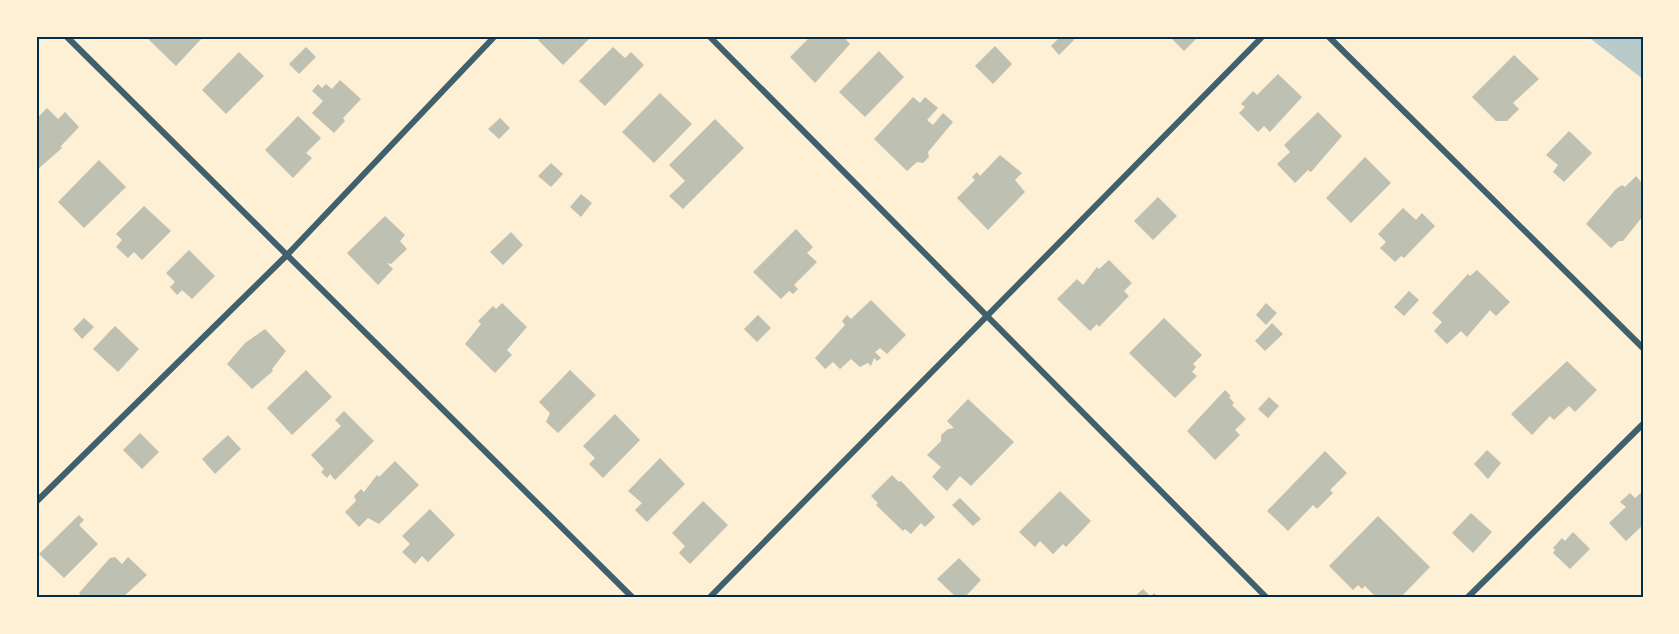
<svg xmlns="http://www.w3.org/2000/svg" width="1679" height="634" font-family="Roboto,sans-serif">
<rect width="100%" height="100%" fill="#fdf0d5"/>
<path fill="#b9caca" d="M1587,36H1643V79Z"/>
<g fill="#bec0b2">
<path d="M145,36H204L176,66Z"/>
<path d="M542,36H592L563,65L538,40Z"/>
<path d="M811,36H843L850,44L815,83L790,57Z"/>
<path d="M1061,36H1071L1074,40L1059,55L1051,46Z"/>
<path d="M1169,36H1199L1184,51Z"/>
<path d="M995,46L1012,64L993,84L975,66Z"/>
<path d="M306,47L316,57L299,74L289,64Z"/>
<path d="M613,47L625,58L631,52L644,65L605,106L579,81Z"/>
<path d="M879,51L904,77L865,117L839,92Z"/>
<path d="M239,52L264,76L226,114L202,90Z"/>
<path d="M1514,55L1539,79L1513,103L1519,109L1507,121H1496L1472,97Z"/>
<path d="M1278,74L1302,97L1270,132L1264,126L1258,132L1239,113L1245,107L1241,104L1253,91L1257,95Z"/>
<path d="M340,80L361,99L343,118L345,121L334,133L312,113L323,101L312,91L318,84L322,88L326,84L332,89Z"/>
<path d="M660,93L692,124L654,163L622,132Z"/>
<path d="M913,97L920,103L925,97L938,108L927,120L933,125L943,113L953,122L928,152L929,157L923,163L917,162L907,171L874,139Z"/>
<path d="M47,108L58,119L65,112L79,127L61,146L62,148L38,169L36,167V119Z"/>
<path d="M1318,112L1342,136L1311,172L1308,170L1295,183L1277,164L1290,152L1284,145Z"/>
<path d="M298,116L321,138L306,153L312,158L293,178L265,150Z"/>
<path d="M500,118L510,128L499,139L488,129Z"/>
<path d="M715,119L744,148L683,209L669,196L685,181L669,165Z"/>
<path d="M1569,131L1592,153L1564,182L1553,172L1558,165L1546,155Z"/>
<path d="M1000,155L1022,173L1015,180L1025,192L988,230L957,198L975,180L972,177L977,172L980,176Z"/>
<path d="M1365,157L1391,183L1351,223L1326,198Z"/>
<path d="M99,160L126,187L84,228L58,202Z"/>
<path d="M551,163L563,174L551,187L538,176Z"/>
<path d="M1636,176L1643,184V216L1623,241H1619L1611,248L1586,224L1616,189L1622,185L1625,187Z"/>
<path d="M581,194L592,203L581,217L570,207Z"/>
<path d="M1158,197L1177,216L1153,240L1134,221Z"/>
<path d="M144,206L171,231L142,260L134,252L128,258L116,247L122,240L116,234Z"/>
<path d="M1403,208L1416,220L1422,213L1435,226L1404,258L1401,256L1395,262L1380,248L1386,242L1378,234Z"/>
<path d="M385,216L405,235L400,241L407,249L391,264L387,263L393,269L378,285L347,253Z"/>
<path d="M796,229L813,247L807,253L817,262L794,285L798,289L793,294L789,291L781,299L753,272Z"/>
<path d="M511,232L523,245L503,265L490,252Z"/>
<path d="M189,250L215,276L192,299L182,290L177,295L170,287L175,282L166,273Z"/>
<path d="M1109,260L1132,283L1124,291L1129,296L1099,327L1097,324L1090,331L1057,299L1077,279L1083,285L1097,267L1099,269Z"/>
<path d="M1477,270L1510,302L1496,316L1490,310L1467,337L1461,331L1447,344L1434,331L1442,322L1432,313L1468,274L1470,276Z"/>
<path d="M1409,291L1419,300L1404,316L1394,307Z"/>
<path d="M871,300L906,335L887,354L880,348L875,352L881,358L877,361L874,358L871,366L868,363L860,367L851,359L840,369L833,362L825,369L815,358L845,325L842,321L847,315L851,319Z"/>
<path d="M502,303L527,327L507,350L512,355L495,373L465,344L481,324L478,321L493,306L496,309Z"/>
<path d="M1266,303L1277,313L1266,325L1256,315Z"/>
<path d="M758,315L771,328L757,342L744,329Z"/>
<path d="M84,318L94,327L82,339L73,329Z"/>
<path d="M1164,318L1202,355L1193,364L1196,367L1192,372L1197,376L1175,398L1129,353Z"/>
<path d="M1272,323L1283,334L1265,351L1255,341Z"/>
<path d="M115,326L139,349L118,372L93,349Z"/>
<path d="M265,329L286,351L272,369L273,371L252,389L227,364L245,343Z"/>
<path d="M1567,361L1597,390L1575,412L1569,406L1554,420L1550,416L1532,435L1511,414Z"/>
<path d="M306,370L332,397L292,435L267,408Z"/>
<path d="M570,370L596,395L558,433L546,422L550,413L539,402Z"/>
<path d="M1225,390L1231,396L1229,397L1234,403L1232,405L1246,419L1235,430L1240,435L1215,460L1187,431Z"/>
<path d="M1269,397L1279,406L1268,418L1258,409Z"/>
<path d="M968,399L1014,442L971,486L960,476L947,491L932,477L941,467L927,455L941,441V435L948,429L954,428L947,421Z"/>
<path d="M344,411L374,441L335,480L330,474L327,478L321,472L324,469L311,455L341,426L335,420Z"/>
<path d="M615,414L640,440L603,478L589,464L595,458L583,446Z"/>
<path d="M140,433L159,452L142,469L123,450Z"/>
<path d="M228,435L241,449L215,474L202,459Z"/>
<path d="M1487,450L1501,463L1488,479L1474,464Z"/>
<path d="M1325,451L1347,473L1330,490L1333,493L1317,509L1313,505L1288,531L1267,511Z"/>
<path d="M660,458L685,484L647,522L635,510L642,503L628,491Z"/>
<path d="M395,461L419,485L379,524L368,518L359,527L345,512L356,501L354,496L361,489L364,492L377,475L379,477Z"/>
<path d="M892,475L899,482L901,481L935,517L925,527L921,523L911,534L905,529L903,531L876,505L878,503L871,496Z"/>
<path d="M1060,491L1091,521L1066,547L1063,544L1053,554L1040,541L1035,547L1019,532Z"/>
<path d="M1643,491V525L1626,541L1609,523L1626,507L1620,502L1630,493L1635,498Z"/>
<path d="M960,498L981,519L973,526L952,505Z"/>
<path d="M703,501L728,525L690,564L679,553L685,546L672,533Z"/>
<path d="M430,509L455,535L428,562L422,556L415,564L402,552L410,544L402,536Z"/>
<path d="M1471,513L1492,532L1473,553L1452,533Z"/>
<path d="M79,515L84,520L79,525L98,544L64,578L39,554Z"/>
<path d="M1378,516L1430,567L1400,598H1377L1365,586L1362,589L1358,585L1353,590L1329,566Z"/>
<path d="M1573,532L1590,549L1570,569L1553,553L1555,550L1553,548L1562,538L1565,541Z"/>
<path d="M115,557L122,564L128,557L147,575L122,598H84L79,593L110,558Z"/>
<path d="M959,558L981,580L964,598H957L937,579Z"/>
<path d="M1143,589L1151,597L1154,593L1160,598H1133Z"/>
</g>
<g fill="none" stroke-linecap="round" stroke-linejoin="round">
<g stroke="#3f606c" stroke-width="6">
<path d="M66,36L633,598"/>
<path d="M709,36L1267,598"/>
<path d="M1328,36L1643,348"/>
<path d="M36,502L287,255L495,36"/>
<path d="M709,598L1263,36"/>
<path d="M1467,598L1643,424"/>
</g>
</g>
<rect width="1679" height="634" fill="none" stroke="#fdf0d5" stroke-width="75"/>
<rect x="38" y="38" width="1604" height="558" fill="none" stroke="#003049" stroke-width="2"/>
</svg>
